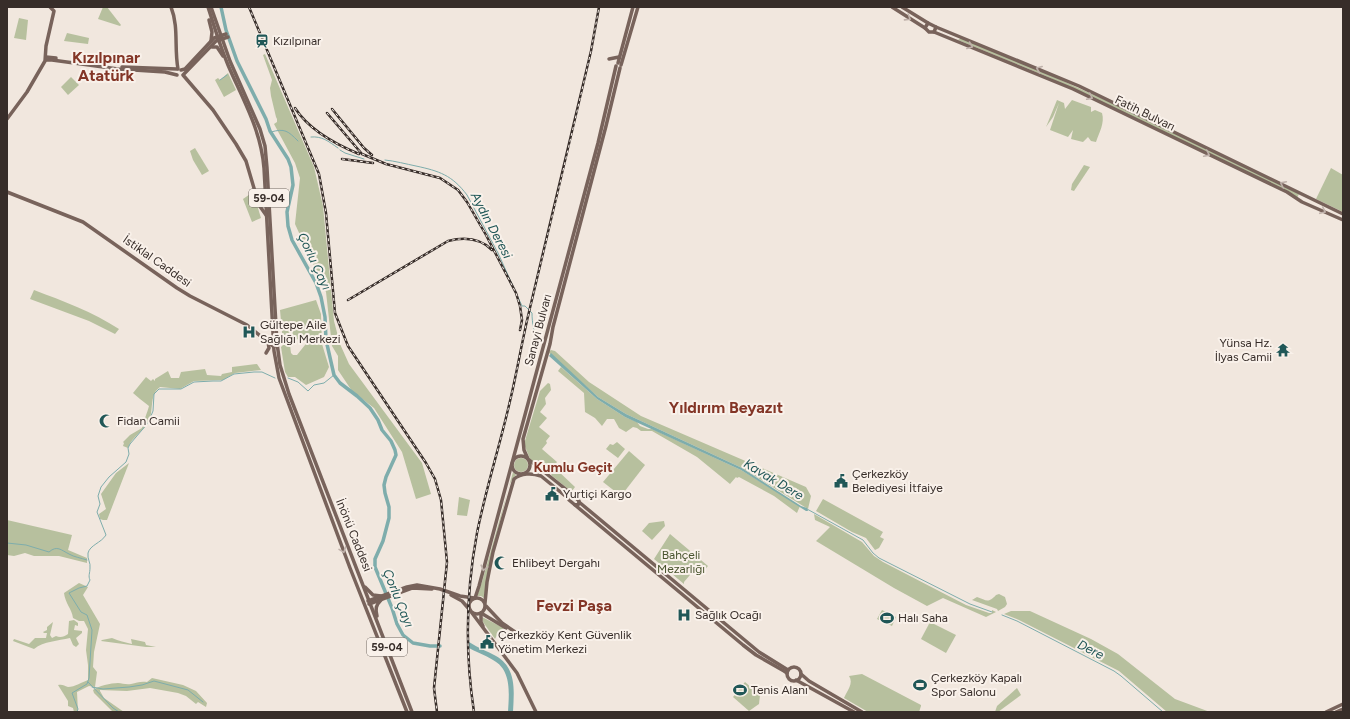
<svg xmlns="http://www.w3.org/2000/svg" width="1350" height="719" font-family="Figtree,sans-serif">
<rect width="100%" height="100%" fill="#f1e7de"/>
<g fill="#b7c09e">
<path d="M103,7H107L121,25L120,26L98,19Z"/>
<path d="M19,18L28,20L26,40L14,38Z"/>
<path d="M67,33L89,38L88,44L64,41Z"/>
<path d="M961,38L1052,76L1116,105L1299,194L1297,198L1048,77L958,40Z"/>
<path d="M265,54L314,167L323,206L334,321L340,344L349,364L422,463L431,494L416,499L402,452L374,408L352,391L338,370V356L332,346L326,292L295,224L300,178L295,163L274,124L277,122V119L276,117L271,96L270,88L272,80L263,55Z"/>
<path d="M228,73L236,90L224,97L215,80L218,78L220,80Z"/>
<path d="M71,77L79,85L68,95L61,87Z"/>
<path d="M1057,100L1064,103L1065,109L1072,100L1091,107V112L1095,110L1102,113C1105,123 1099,133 1096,142L1091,141L1088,137L1083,142L1071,139L1073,130L1068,137L1050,130L1059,103L1053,117L1046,127Z"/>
<path d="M195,148L209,171L202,175L193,160L190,151Z"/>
<path d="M1084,165L1090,167L1074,191L1071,190L1072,184Z"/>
<path d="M1331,168L1343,175V212L1316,199Z"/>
<path d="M253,192L261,218L252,222L243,199Z"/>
<path d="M34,290C63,301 93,312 119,329L115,334L89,321L30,299Z"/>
<path d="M316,300L321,314L322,344L329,367L324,377L306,385L295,377H288L285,372L281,347L283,345H290L291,353L293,355H297L305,345V341L300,338L290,343H283L280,310Z"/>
<path d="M551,350L555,351L589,382L641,416L806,487L811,496L808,509L742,468L626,414L598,397L548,352Z"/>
<path d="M257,364L261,370L235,373L223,380L194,381L180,389L160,387C150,394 153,408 150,419C145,431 132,436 128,448L123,446L124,443L123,442L130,435L142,428C144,419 147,414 149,406L140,399L133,393L146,377L151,381L153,379L155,381V379L168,371L171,378H179L181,372L205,369L207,375L221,376L222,374L232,372V367Z"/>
<path d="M561,367L597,399L625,417L637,422L640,426L648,429H652L741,470L800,506L797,513L774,496L739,477L737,478L736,477L730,484L697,457L652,431H641L637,428L633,427L626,432L619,428L614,419H607L602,426L595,418L585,412L584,393L558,371Z"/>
<path d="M548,383L550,384L551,390L545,398L546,404L540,412L547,418L539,427L550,436L546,441L547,443L542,449L557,462L553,467L554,469L549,474L530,459L524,444L540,391Z"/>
<path d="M617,442L625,449L618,458L606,449L610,444L613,445Z"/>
<path d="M629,451L645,465L621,496L603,482Z"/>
<circle cx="521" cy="465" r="7"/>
<path d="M129,463L107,520H103L100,519L99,514L106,509L101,494L116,473Z"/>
<path d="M556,469L575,487L572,491L568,489L551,475Z"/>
<path d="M513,472L516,475C508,482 507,496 504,506C496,537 489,567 484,598L481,596H477L482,582Z"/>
<path d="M459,497L470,500L467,516L457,515Z"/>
<path d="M823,499L883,532L880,537L884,539L879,548L875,550L866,538L852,532L816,511Z"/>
<path d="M814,514L862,542L874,556L883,562L966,605L989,613H992V610L996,612L986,617L943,598L927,606L894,588L816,541L830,527L815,520Z"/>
<path d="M7,520L72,535L68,550L87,558V563L59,556H34L25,553L14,556L7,555Z"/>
<path d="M664,521L665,526L652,540L642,531L649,523Z"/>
<path d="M670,534L708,566L703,572L700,569L698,571L695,569L684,582V584L654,559Z"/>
<path d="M79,583L88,587L83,595L100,624L94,652L93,667L97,672L95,687L89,686L77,692L78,712H74L73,708L68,706V701L58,685C63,684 64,686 68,687C75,687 82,682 88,680V665L86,650L88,629L84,621H79L73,618C72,609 65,603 64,593Z"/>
<path d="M999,594L1005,597L1007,604L1005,607L998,611L997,609L972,600L977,597C986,600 988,604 996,595Z"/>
<path d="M882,610L896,617L892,626L877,619Z"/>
<path d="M1011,611H1030L1091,639L1118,654L1175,699L1210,712H1167L1119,671L1019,620L1004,614Z"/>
<path d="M482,617L504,628L498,633L495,639L483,622Z"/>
<path d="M74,620L78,623V626L75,625L74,630L82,631V633L76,638L79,644L76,647L73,645L70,638C58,641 44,641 34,649L13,641L14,639L29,644L35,638H46L47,633H44L43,632L47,630V627L53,622L50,635L52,638L56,636C60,638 64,637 68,634L69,621Z"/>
<path d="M930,622L956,635L946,653L921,639Z"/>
<path d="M112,638C119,641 125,642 132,644L131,639L145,642L146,645L156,647H146L101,641L102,640Z"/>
<path d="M862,674L921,705V706L919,712H868L844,698C847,691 854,683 849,676Z"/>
<path d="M152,678L183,685L196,691L207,703L206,707L198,702L196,704L186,696L178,693L150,688L127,691L100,690V691L104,698L124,712H113L94,693L93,690C98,686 111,683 118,683C122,683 126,685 131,684C137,683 140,681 147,682Z"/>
<path d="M745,682L760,695L759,704L749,711L733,697Z"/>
<path d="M1017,688L1021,695L998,712H995L997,706Z"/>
</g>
<g fill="#7eadac">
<path d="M551,353L598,397L626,414L742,468L801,506L807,508L808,511H806L741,470L625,417L597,399L549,356Z"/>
<path d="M469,642C478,648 487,651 496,656C517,668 514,691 513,712H508C509,694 512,670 493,660C485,655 476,652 467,647Z"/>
</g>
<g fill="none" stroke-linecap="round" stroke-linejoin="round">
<g stroke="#7eadac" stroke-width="1">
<path d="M220,80L227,75"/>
<path d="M271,132C285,128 288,131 298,141"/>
<path d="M311,137C322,136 328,141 338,148"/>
<path d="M340,150L345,153L364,159"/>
<path d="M385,160C395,161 406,164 416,166C439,171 452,175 467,195L498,253L522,306H525L532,313C532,323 534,335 540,343"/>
<path d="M288,378L298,382L308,391L314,385L324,383L334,375"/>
<path d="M807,509L863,540L873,553L879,558L970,604L992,612"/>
<path d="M7,543L26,545L49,552C57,545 61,550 69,554C74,557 81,558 87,560"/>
<path d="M1002,615L1017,621L1114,671L1121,676L1163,712"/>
<path d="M88,682L113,708L119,712"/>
<path d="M92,687L103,689L129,687L142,685L154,681L188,690L203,702"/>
<path d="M77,712L78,709L72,693L87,684L89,678L92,630L87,615L81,612L69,593L79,588L87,586L90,580C88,576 90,573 90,568C91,563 87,559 88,553C90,545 101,543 106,535L97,512L100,504L98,496L101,487L109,477L126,462L129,454L128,448L130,444L148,423L153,411L154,394L159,389H181L194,382L213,381H221L234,374L254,372H262L275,378"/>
</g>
<path stroke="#7eadac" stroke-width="3.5" d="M221,7L226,30L237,61L266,119L270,131L288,159L291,167L293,185L287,212L288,226L292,240L316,283L321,297L325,317L326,340L334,375L340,383L357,396L370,408L378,420L382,430L391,441L395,450L396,455L386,477L384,485L385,493L389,507V518L383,541L375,559V567L392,608L397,624L403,635L413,643L430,646H440"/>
<g stroke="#78635b" stroke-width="3.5">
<path d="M171,7C179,27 174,48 178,69"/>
<path d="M208,7C214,26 220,46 228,65C243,100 261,130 264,168L274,351L279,378L350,568L407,712"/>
<path d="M211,7L230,61L260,129L265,146L267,168L277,343L280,365L289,394L412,712"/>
<path d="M892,7L925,28"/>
<path d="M902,7L928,23"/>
<path d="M209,20L212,32L211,41"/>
<path d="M928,23L936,27L934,32H929L925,28Z"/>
<path d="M936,27L1079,86L1343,214"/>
<path d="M934,32L1073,89L1287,192L1302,202L1343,220"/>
<path d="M228,37L216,41L183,75L213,110L236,144L246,161L259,205L266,215"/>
<path d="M212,47H217L223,56"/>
<path d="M46,57L56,58"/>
<path d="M609,59L619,57"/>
<path d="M46,60H52L118,69L165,72L177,75"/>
<path d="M618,63L633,7"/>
<path d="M621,65L638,7"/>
<path d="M122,67L177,69"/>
<path d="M181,70L185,69L214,38L226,34"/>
<path d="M7,119L27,92L45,61L46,46L54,11L50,7"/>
<path d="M7,192L83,222L177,288L190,296L247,325L274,347"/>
<path d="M266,353L269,348L268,342"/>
<circle cx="521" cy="465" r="9"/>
<path d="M573,495L528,459L524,450L523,439L550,344L553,327L606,126L620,68"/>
<path d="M573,495L579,501V504L575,505L569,500L570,497Z"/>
<path d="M579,502L759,652L788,670"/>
<path d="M575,505L743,645L756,655L784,671L787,673"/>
<path d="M365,587L373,595L381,596"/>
<path d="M451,595L462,601L469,609"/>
<circle cx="477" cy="606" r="8"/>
<path d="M475,598L479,586L598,143L616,66"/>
<path d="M368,601L407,587L417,585L440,589L460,596L474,598"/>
<path d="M485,603L487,582L493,552L514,479C521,473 532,473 541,476L569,499"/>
<path d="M369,604L412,588L432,589"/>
<path d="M486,606L502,623L521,636"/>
<path d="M472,613L517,673L536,712"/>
<path d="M481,613L506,628"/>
<path d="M481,613V622L483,626"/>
<path d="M377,616C375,609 376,605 381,600"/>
<circle cx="794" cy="674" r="7"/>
<path d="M801,674L809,681L862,712"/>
<path d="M796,680L854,712"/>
<path d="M1326,712L1343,704"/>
<path d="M1336,712L1343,709"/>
</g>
<g stroke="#372d29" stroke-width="2.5">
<g id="rail">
<path d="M249,7L319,174L326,213L335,313L348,346L426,463L435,479L441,500L447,562L434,688L437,712"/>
<path d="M295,108C309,130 335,144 359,154"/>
<path d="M332,109L364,148L372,155"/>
<path d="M327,113L362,154L386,164L440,178L458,190L467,202L486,235L516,293L520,306L522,320L520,330"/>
<path d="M342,159L373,163"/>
<path d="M348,300L448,241C464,237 480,238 492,250"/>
<path d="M474,712C465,653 466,592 477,533C486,488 500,445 510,401C517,372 522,341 529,312C550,225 571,138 591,51L599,7"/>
</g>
</g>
<use href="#rail" stroke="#f9f1ea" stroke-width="1" stroke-dasharray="3" stroke-linecap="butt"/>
</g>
<defs><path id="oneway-chevron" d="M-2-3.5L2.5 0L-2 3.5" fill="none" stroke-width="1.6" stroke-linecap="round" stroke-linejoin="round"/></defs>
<g stroke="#bfb1aa">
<use href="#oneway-chevron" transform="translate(908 18) rotate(32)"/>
<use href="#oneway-chevron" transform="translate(970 46) rotate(22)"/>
<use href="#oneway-chevron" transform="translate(1039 69) rotate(-158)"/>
<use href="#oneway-chevron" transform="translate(1090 97) rotate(26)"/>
<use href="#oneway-chevron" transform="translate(1207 154) rotate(26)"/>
<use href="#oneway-chevron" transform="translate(1283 184) rotate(-154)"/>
<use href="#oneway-chevron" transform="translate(1323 211) rotate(25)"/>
<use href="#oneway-chevron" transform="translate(343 550) rotate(70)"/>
<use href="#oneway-chevron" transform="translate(484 568) rotate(105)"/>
</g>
<defs>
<g id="station-bare" transform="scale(1.08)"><path d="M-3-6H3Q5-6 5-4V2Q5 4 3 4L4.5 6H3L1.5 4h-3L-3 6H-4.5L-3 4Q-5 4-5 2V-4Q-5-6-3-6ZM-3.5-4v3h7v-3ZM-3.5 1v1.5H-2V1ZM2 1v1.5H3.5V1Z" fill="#205757" stroke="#f9f1ea" stroke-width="2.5" paint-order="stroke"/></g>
<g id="hospital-bare" transform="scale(1.08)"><path d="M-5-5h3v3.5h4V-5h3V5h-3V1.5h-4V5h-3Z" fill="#205757" stroke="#f9f1ea" stroke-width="2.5" paint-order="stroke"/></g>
<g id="temple-bare" transform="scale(1.08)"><path d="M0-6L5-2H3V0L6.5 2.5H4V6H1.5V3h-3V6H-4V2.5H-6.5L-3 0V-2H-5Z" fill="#205757" stroke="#f9f1ea" stroke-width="2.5" paint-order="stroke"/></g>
<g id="mosque-bare" transform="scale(1.08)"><path d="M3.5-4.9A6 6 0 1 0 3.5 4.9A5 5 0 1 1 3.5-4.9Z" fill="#205757" stroke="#f9f1ea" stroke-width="2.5" paint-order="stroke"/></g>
<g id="civic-bare" transform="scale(1.08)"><path d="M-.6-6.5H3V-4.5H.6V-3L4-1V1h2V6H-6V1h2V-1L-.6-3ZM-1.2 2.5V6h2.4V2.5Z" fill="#205757" stroke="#f9f1ea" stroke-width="2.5" paint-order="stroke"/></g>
<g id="stadium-bare" transform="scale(1.08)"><path d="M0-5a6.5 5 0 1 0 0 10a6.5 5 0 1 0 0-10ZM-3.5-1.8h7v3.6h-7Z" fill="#205757" stroke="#f9f1ea" stroke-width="2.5" paint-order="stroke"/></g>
</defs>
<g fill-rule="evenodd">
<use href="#station-bare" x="262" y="41"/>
<use href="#hospital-bare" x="249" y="332"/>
<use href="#temple-bare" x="1283" y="350"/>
<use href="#mosque-bare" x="106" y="421"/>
<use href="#civic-bare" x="841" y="481"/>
<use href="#civic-bare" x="552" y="494"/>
<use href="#mosque-bare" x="501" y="563"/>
<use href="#hospital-bare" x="684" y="615"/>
<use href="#stadium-bare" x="887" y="618"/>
<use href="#civic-bare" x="487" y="642"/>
<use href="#stadium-bare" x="920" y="685"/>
<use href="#stadium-bare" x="740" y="690"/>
</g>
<g text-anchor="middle" stroke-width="4" stroke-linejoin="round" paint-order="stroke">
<g fill="#f9f1ea" stroke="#716863" stroke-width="1">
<rect x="249" y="189" width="40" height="18" rx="3"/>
<rect x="367" y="638" width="40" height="18" rx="3"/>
</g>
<g font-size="11" font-weight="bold" fill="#372d29">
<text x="269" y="202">59-04</text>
<text x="387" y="651">59-04</text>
</g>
<g font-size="12" fill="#372d29" stroke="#f9f1ea" text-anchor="start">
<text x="273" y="45">Kızılpınar</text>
<text x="260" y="329">Gültepe Aile<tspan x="260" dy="14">Sağlığı Merkezi</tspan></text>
<text x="1272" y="347" text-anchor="end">Yünsa Hz.<tspan x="1272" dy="14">İlyas Camii</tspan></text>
<text x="117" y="425">Fidan Camii</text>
<text x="852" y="478">Çerkezköy<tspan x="852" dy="14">Belediyesi İtfaiye</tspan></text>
<text x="563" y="498">Yurtiçi Kargo</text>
<text x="512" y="567">Ehlibeyt Dergahı</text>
<text x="695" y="619">Sağlık Ocağı</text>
<text x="898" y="622">Halı Saha</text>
<text x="498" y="639">Çerkezköy Kent Güvenlik<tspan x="498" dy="14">Yönetim Merkezi</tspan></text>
<text x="931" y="682">Çerkezköy Kapalı<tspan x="931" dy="14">Spor Salonu</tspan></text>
<text x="751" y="694">Tenis Alanı</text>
</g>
<g font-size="12" fill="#372d29" stroke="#f9f1ea">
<text transform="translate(1145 113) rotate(26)" y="4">Fatih Bulvarı</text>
<text transform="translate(157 261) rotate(35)" y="4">İstiklal Caddesi</text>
<text transform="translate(538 330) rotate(-75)" y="4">Sanayi Bulvarı</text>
<text transform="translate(354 535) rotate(68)" y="4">İnönü Caddesi</text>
</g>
<g font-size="12" fill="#49542e" stroke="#f9f1ea">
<text x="681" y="559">Bahçeli<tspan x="681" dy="14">Mezarlığı</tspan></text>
</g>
<g font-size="13" font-style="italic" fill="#205757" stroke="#f9f1ea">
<text transform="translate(492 225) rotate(62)" y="5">Aydın Deresi</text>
<text transform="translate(315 261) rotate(65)" y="5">Çorlu Çayı</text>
<text transform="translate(774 479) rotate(31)" y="5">Kavak Dere</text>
<text transform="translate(399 598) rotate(68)" y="5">Çorlu Çayı</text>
<text transform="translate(1091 649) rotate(26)" y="5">Dere</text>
</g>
<g font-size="14" font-weight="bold" fill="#833526" stroke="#f9f1ea">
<text x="573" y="472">Kumlu Geçit</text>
</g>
<g font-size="16" font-weight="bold" fill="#833526" stroke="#f9f1ea">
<text x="106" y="63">Kızılpınar<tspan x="106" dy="18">Atatürk</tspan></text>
<text x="726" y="413">Yıldırım Beyazıt</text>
<text x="574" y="611">Fevzi Paşa</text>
</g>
</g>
<rect width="1350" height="719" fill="none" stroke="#372d29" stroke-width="16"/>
</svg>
